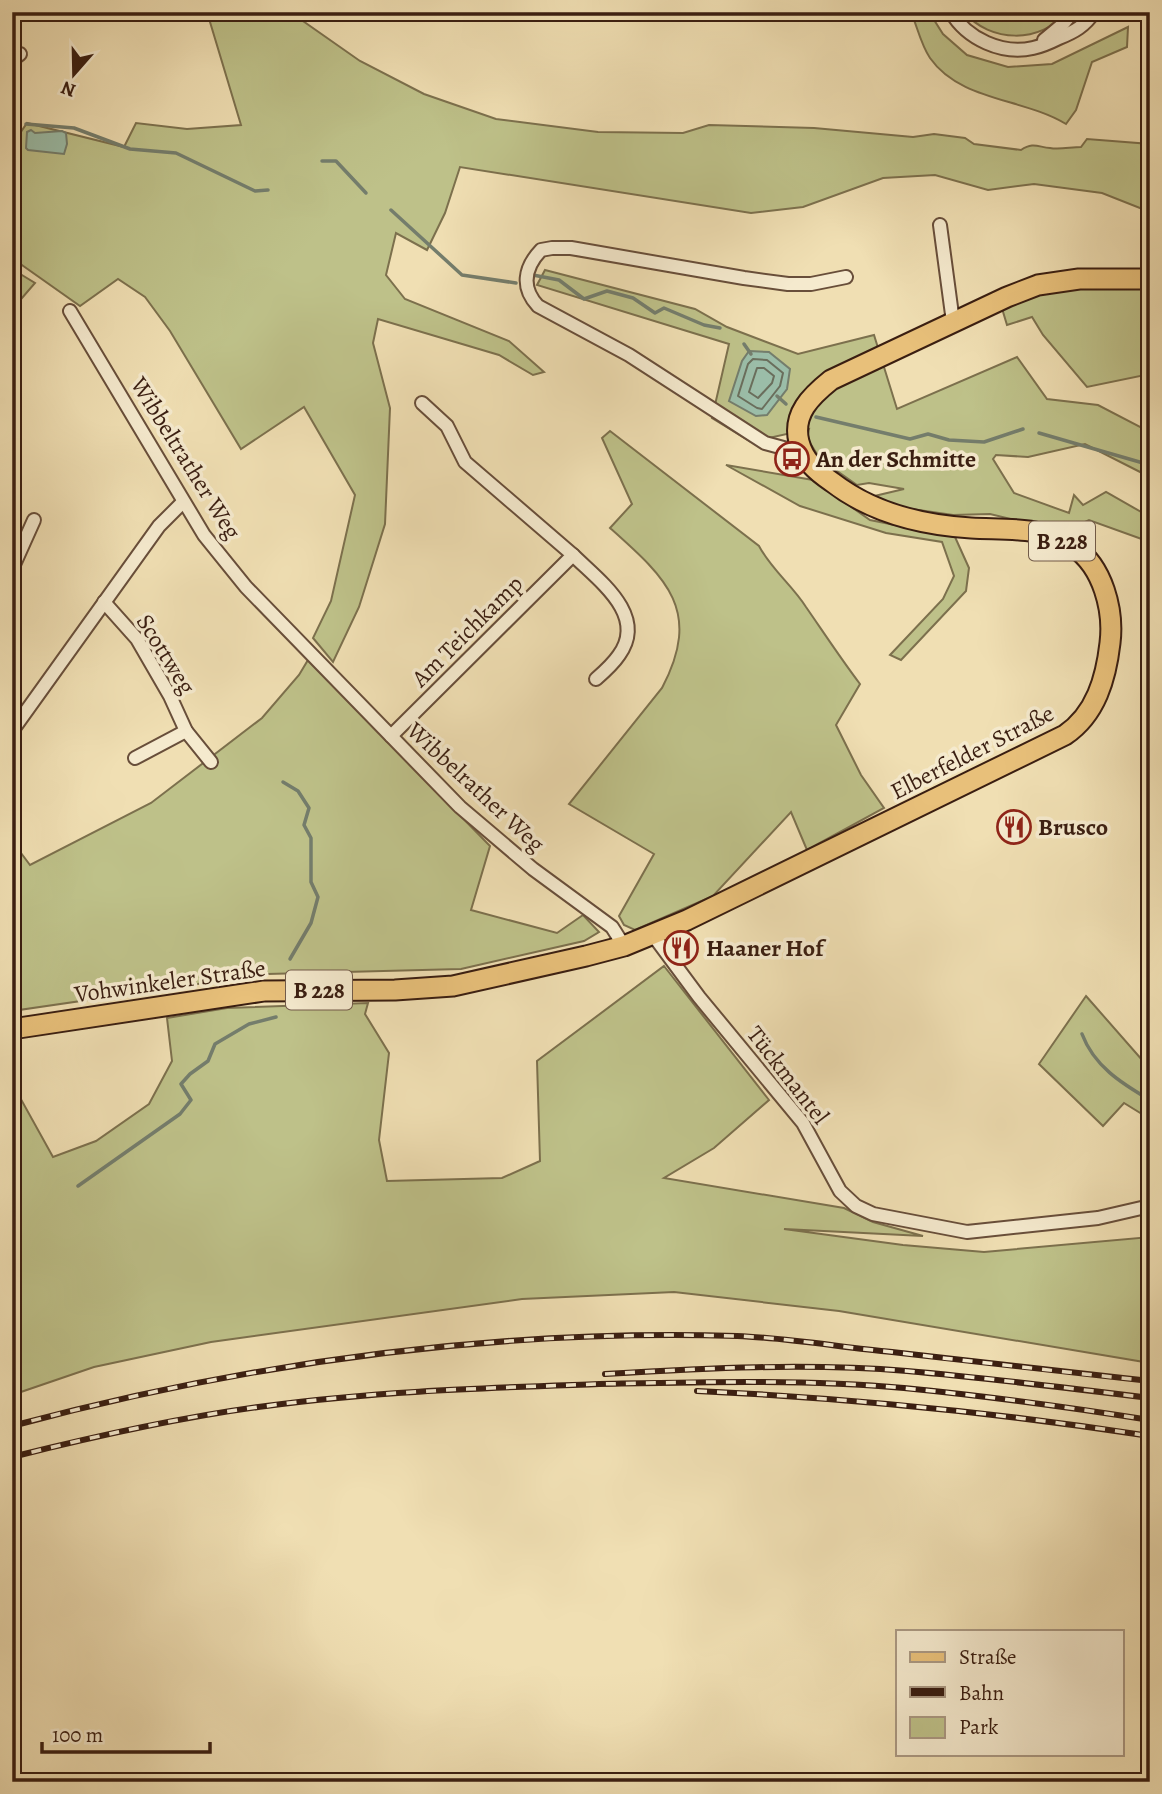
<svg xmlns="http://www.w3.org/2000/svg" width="1162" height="1794" font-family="Alegreya,serif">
<rect width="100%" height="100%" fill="#f0dfb3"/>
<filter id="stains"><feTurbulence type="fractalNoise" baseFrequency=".00286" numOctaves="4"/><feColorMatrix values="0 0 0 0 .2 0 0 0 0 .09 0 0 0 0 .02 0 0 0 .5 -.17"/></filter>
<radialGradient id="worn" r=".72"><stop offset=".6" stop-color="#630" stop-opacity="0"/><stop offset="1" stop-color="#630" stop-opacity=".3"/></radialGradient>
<g fill="#bec189" stroke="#7c704d" stroke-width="2">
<path d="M207,12H290L360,61L424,94L496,119L598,132L683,133L709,125L814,128L913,137L934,134L965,138L974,144L1021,150C1033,142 1038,147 1050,148C1059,150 1071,147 1081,147L1087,139L1150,144V212L1102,193L1034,184L988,190L935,175L883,178L803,207L751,213L460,167L445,213L427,250L396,233L386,275L405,299L509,341L544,372L533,375L499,355L378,319L373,343L390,408L385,524L359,607L333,662L313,638L331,601L355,495L304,407L241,449L170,331L145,297L118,279L80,306L12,258V145L27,123L124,147L136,123L187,129L241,125Z"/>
<path d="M911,12H929L943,34L967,55L1008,67L1052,64L1128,27L1127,47L1092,62L1076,110L1066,124C1023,98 960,101 930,58C921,45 917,26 911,12Z"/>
<path d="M964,12H1066C1041,44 990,43 964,12Z"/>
<path d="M12,269L35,283L16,305H12Z"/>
<path d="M545,270L695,309L727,327L798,354L874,335L897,409L1017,357L1047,399L1098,405L1150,432V477L1085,444L1028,457L996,455L993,459L1014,493L1069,513L1074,495L1083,505L1106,492L1150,517V542L1089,520L1064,532L990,514L953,515L905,508L866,498L904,489L869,483L857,485L820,459L807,438L809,429L751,442L712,418L729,344L537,285Z"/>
<path d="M1150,284V374L1087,387L1043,335L1032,317L1007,325L1001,305L1044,288Z"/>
<path d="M610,431L759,546C771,569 792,585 806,607C824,633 841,659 860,684L836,725L861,775L884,808L807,850L791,812L713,896L635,930L624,925L619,916L654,854L569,804L662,688C703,610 666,578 610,528L632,504L602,438Z"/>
<path d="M726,465L813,480L870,520L955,537L969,568L966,591L901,660L890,655L943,599L954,576L942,542L886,533L800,506Z"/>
<path d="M308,660L490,846L471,910L557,933L583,915L599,932L584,941L461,969L267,974L12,1011V841L30,865L151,803L262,718L299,675Z"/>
<path d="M664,966L769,1100L714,1148L664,1178L844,1208L873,1222L923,1236L784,1229L903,1245L984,1252L1150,1237V1363L839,1311L674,1292L522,1299L211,1342L94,1367L12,1395V1083L53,1157L96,1141L149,1104L172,1061L167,1018L227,1008L368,1003L365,1014L389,1053L379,1140L387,1181L502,1178L540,1161L537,1061Z"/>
<path d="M1086,996L1150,1069V1119L1124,1103L1103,1126L1039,1064Z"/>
</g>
<g fill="#9bbda8" stroke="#747d6c" stroke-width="2">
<path d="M31,130L35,133L62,131L66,133L67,144L64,154L28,150L26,148L27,132Z"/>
<path d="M749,351L769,352L790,369L787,389L767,415L756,416L729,401L742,361Z"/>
</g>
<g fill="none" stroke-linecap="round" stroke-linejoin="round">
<g stroke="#6a6e5c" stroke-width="2">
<path d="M753,359L767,360L783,373L780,386L762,409L757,408L738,396L748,364Z"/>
<path d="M757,368H764L774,376L772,383L758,398L749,392Z"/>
</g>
<g stroke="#747d6c" stroke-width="3.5">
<path d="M12,121L16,123"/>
<path d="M26,124L74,128L130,149L176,153L255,191L268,190"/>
<path d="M322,161H336L366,193"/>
<path d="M391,210L462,275L516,283"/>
<path d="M533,275L559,280L584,299L607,291L633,298L655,313L664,308L704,325L720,328"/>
<path d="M744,344L751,354"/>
<path d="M777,396L786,404"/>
<path d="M816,417L910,439L928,434L949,440L984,442L1023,429"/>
<path d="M1039,433L1150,465"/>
<path d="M283,782L298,791L309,808L304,825L311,838V882L318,897L311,923L290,959"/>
<path d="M1082,1034C1094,1066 1121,1083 1150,1100"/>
<path d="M78,1186L180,1114L191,1100L181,1084L190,1074L208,1061L215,1044L249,1024L276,1017"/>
</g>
<g stroke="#684e3a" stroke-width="16">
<g id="minor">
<path d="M951,12C967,39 1002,55 1033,48C1042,46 1051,42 1059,38C1074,32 1085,26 1094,12"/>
<path d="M1044,40L1062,25L1073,12"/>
<path d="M12,60L20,54"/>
<path d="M940,225L953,322"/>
<path d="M70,311L204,535L246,587L460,807L533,869L612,927L624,946"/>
<path d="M802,453L765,443L629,355L538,306C521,288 524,268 541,250L552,248H571L744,278L788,284H811L846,277"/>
<path d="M573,555C598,580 648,615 619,655C613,664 604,672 596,679"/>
<path d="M12,569L34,520"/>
<path d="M104,602L137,639L170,696L186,731L211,762"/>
<path d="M12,731L159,526L183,502"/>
<path d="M391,736L573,555L465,462L447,426L422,403"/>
<path d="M135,758L186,731"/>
<path d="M653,935L699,997L803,1123L840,1191L856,1206L873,1214L967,1232L1098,1218L1150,1206"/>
</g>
</g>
<g stroke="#3a1e11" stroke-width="23">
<path id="primary" d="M12,1029L264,991L395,990L453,986L586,956L624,946L687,920L1065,735C1096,714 1106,678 1110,643C1114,610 1103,567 1074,547C1042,526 1008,530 971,528C921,525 872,513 832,482C816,471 804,461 799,442C792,414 811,396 831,380L1007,297L1038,285L1079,279H1150"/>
</g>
<use href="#minor" stroke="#f5eace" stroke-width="12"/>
<use href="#primary" stroke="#e8c07a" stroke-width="19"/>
<g stroke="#3a1e11" stroke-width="6">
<g id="rail">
<path d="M605,1374C706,1368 807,1363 907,1371C988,1378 1069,1388 1150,1398"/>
<path d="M697,1391C849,1398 1000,1413 1150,1436"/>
<path d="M12,1426C248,1363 493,1329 737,1336C788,1338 840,1347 892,1352C978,1362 1064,1372 1150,1381"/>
<path d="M12,1457C96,1436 180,1417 266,1406C376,1391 488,1388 599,1384C700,1382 803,1379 904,1388C986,1396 1068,1407 1150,1420"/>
</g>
</g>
<use href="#rail" stroke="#f5eace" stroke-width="3.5" stroke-dasharray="10" stroke-linecap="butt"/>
</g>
<defs>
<g id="bus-ring" transform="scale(1.75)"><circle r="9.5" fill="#f5eace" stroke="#8f2418" stroke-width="1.5"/><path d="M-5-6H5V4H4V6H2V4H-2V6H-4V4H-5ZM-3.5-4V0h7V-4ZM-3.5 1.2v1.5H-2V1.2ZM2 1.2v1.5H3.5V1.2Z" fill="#8f2418"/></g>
<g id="restaurant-ring" transform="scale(1.75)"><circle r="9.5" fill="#f5eace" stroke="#8f2418" stroke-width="1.5"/><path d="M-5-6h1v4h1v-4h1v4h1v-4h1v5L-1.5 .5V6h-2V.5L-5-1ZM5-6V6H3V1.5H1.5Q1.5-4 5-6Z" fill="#8f2418"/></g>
</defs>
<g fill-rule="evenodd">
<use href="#bus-ring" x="792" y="459"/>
<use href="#restaurant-ring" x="1014" y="827"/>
<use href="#restaurant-ring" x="681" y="948"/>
</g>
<g text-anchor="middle" stroke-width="7" stroke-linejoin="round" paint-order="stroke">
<g fill="#f5eace" stroke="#725b4a" stroke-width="2">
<rect x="1029" y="521.5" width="66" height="39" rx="5"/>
<rect x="286" y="970.5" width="66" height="39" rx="5"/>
</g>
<g font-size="23" font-weight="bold" fill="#3a1e11">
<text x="1062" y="549">B 228</text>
<text x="319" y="998">B 228</text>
</g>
<g font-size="24" fill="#3a1e11" stroke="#f5eace">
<text transform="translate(186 458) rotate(58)" y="8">Wibbeltrather Weg</text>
<text transform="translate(467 631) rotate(-45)" y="8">Am Teichkamp</text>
<text transform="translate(166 654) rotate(58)" y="8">Scottweg</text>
<text transform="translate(972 752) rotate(-27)" y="8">Elberfelder Straße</text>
<text transform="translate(476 787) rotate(43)" y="8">Wibbelrather Weg</text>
<text transform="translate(170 981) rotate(-8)" y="8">Vohwinkeler Straße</text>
<text transform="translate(788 1075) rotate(52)" y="8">Tückmantel</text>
</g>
<g font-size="24" font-weight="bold" fill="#3a1e11" stroke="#f5eace" text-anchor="start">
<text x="816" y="467">An der Schmitte</text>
<text x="1038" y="835">Brusco</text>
<text x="706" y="956">Haaner Hof</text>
</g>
</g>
<rect width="1162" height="1794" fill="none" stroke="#f0dfb3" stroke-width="42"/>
<rect x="14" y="14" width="1134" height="1766" fill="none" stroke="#3a1e11" stroke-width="3.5"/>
<rect x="21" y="21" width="1120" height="1752" fill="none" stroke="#3a1e11" stroke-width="2"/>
<rect x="896" y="1630" width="228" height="126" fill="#f5eace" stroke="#aa9882" stroke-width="2"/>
<rect x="910" y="1652" width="35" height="10" fill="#e8c07a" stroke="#aa9882" stroke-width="2"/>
<text x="959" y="1664" font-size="21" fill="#3a1e11">Straße</text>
<rect x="910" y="1687" width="35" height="10" fill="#3a1e11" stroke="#aa9882" stroke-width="2"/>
<text x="959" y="1700" font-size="21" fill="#3a1e11">Bahn</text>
<rect x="910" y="1717" width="35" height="21" fill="#bec189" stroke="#aa9882" stroke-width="2"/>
<text x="959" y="1734" font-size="21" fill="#3a1e11">Park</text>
<g transform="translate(74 74) rotate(200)" stroke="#f5eace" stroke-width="5" paint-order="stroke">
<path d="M0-5L12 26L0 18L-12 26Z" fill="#3a1e11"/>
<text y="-10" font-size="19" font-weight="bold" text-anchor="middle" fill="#3a1e11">N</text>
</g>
<path d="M42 1742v10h168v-10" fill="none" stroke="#3a1e11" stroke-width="3.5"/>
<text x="52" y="1742" font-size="21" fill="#3a1e11" stroke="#f5eace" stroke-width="5" paint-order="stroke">100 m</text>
<rect width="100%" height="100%" filter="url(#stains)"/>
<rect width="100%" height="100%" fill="url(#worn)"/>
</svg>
